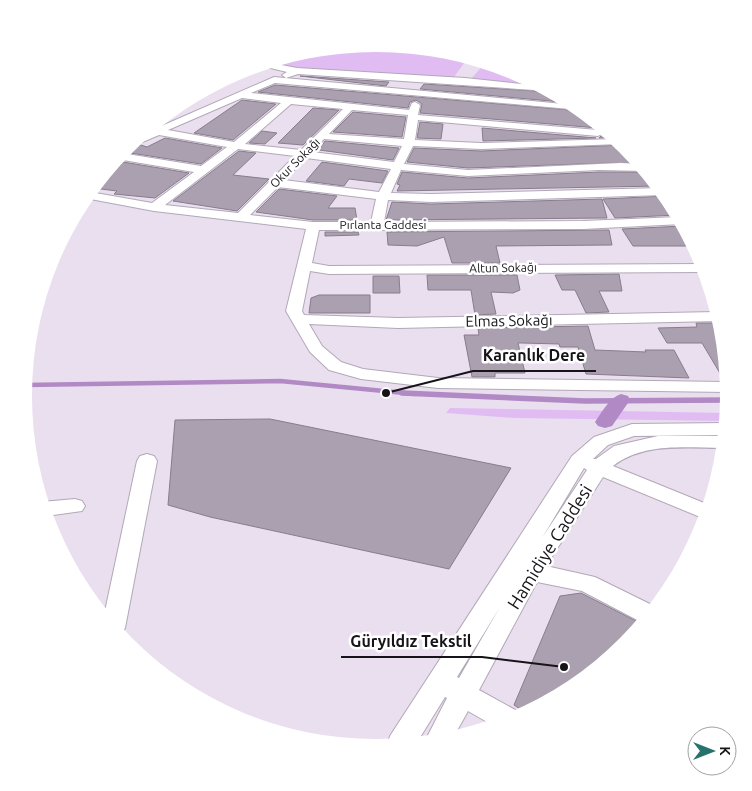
<svg xmlns="http://www.w3.org/2000/svg" width="752" height="791" font-family="Ubuntu,sans-serif">
<rect width="100%" height="100%" fill="#eadfef"/>
<g fill="#e0bcf3">
<path d="M376,43L467,59L454,77L301,68L267,62L308,50Z"/>
<path d="M486,62L511,70L545,88L470,80Z"/>
<path d="M450,408L726,413V421L514,418L446,413Z"/>
</g>
<g fill="none" stroke-linecap="round" stroke-linejoin="round">
<path stroke="#b189c5" stroke-width="4.5" d="M25,385L280,381L415,394"/>
<path stroke="#b189c5" stroke-width="5.5" d="M402,393L585,401L728,400"/>
<path fill="#b189c5" fill-rule="evenodd" d="M621,394L628,396L630,400L612,426L605,428L598,426L595,422C602,412 610,397 621,394Z"/>
</g>
<g fill="#aaa0af" stroke="#877d8c">
<path d="M300,76L389,82L386,86Z"/>
<path d="M424,84L551,92L572,103L420,89Z"/>
<path d="M275,85L582,111L614,137L599,138L605,132L598,128L420,113L422,104L416,100L410,102L408,108L258,92Z"/>
<path d="M242,100L276,104L233,140L194,133Z"/>
<path d="M313,108L339,110L303,145L278,143Z"/>
<path d="M353,112L406,117L402,137L333,132Z"/>
<path d="M420,122L443,124L441,139L417,138Z"/>
<path d="M482,128L596,138L483,141Z"/>
<path d="M262,131L277,133L265,144L249,143Z"/>
<path d="M165,138L182,141L222,148L201,164L124,152L141,145L147,147Z"/>
<path d="M325,141L399,148L393,160L319,150Z"/>
<path d="M623,145L638,162L468,168L407,162L414,148L481,151Z"/>
<path d="M239,151L256,153L233,175L269,179L237,211L173,201Z"/>
<path d="M116,160L117,161L189,173L155,198L114,194L117,191L93,188Z"/>
<path d="M322,162L388,171L382,183L349,179L344,186L306,181Z"/>
<path d="M402,172L468,178L599,172H646L658,186L397,191L400,185L397,184Z"/>
<path d="M279,189L337,196L328,208H355L357,220H313L256,212Z"/>
<path d="M666,196L677,215L615,218L603,199Z"/>
<path d="M602,199L607,218L386,220L392,202L431,204Z"/>
<path d="M683,226L694,246H633L622,229Z"/>
<path d="M609,230L612,245L496,246L500,263H452L444,237L417,246L388,245L387,232Z"/>
<path d="M325,232H358L359,235L325,236Z"/>
<path d="M619,274L622,291H599L609,312L586,313L575,290H562L555,275Z"/>
<path d="M427,275H517L520,290L513,293L491,292L496,314L475,315L471,290H428Z"/>
<path d="M373,276H399L400,293H373Z"/>
<path d="M319,295H370V313H309L311,298Z"/>
<path d="M696,323H720L727,380H724L702,343H667L658,328L697,327Z"/>
<path d="M588,326L595,350L646,352L645,350H674L689,378L586,374L578,347H560L559,344L522,343H518L525,373H495V377H472L464,335H479L478,328Z"/>
<path d="M270,419L511,468L449,569L210,517L168,505L175,420Z"/>
<path d="M581,593L642,624L625,645L571,689L526,713L514,705L560,596Z"/>
</g>
<g fill="none" stroke-linecap="round" stroke-linejoin="round">
<g stroke="#b2a8b7" stroke-width="2">
<g id="minor">
<path d="M407,47L448,51L472,58L411,49Z"/>
<path d="M266,62L297,68L465,78L540,86L549,91L298,74L286,78L282,75L287,72L258,65Z"/>
<path d="M274,77L574,105L581,110L275,83L251,93L409,110L412,103L415,102L420,105L418,115L598,130L603,133L598,136L418,120L415,140L481,143L616,139L622,144L481,149L413,146L404,164L468,170L621,163L640,164L645,171L599,170L468,176L401,170L391,193L431,194L660,188L665,195L431,202L388,200L384,222L583,221L678,217L682,224L583,229L319,230L312,263L329,266L702,264L705,272L329,274L310,271L302,311L304,315L398,318L717,312L720,321L398,328L309,324L322,346L341,362L363,369L438,378L727,382L728,392L438,388L361,379L329,370L310,352L286,311L306,229L154,211L85,198L90,192L152,203L194,172L117,159L121,153L201,166L227,147L159,135L133,146H127L148,132L145,131L151,127L157,128ZM242,98L281,103L234,142L168,130ZM291,104L343,109L301,150L245,144ZM352,110L408,115L404,139L329,134ZM324,139L402,146L394,162L312,152ZM238,149L295,156L238,213L165,205ZM306,158L391,169L379,192L284,180ZM278,187L376,199L371,222H313L250,215Z"/>
<path d="M726,423L724,435L634,436L608,445L593,459H596L614,446L658,436H724L723,448C686,448 644,442 613,466L709,505L705,519L603,477L546,566L595,577L656,607L643,623L582,591L537,582L479,690L519,712L521,716L494,726L468,711L453,738L424,743L447,698L445,697L416,744L387,747L390,736L572,456L594,437L632,424ZM584,468L587,470L542,538ZM500,607L459,678L457,677Z"/>
<path d="M147,454L154,456L157,461L125,628L120,636L104,616L137,461L140,456Z"/>
<path d="M75,499L82,501L85,506L82,511L46,516L42,502Z"/>
</g>
</g>
<use href="#minor" fill="#fff" fill-rule="evenodd"/>
</g>
<g text-anchor="middle" stroke-width="5" stroke-linejoin="round" paint-order="stroke">
<g font-size="12" fill="#171419" stroke="#fff">
<text transform="translate(295 163) rotate(-45)" y="4">Okur Sokağı</text>
<text x="383" y="229">Pırlanta Caddesi</text>
<text transform="translate(503 268) rotate(-1)" y="4">Altun Sokağı</text>
</g>
<g font-size="15" fill="#171419" stroke="#fff">
<text transform="translate(509 321) rotate(-1)" y="5">Elmas Sokağı</text>
</g>
<g font-size="18" fill="#171419" stroke="#fff">
<text transform="translate(550 547) rotate(-58)" y="6">Hamidiye Caddesi</text>
</g>
</g>
<path d="M0 0H752V791H0ZM375 52H377A343 343 0 0 1 720 395V396A343 343 0 0 1 377 739H375A343 343 0 0 1 32 396V395A343 343 0 0 1 375 52Z" fill="#fff" fill-rule="evenodd"/>
<path fill="none" stroke="#171419" stroke-width="2" d="M386 393L473 371H596M564 667L482 657H341"/>
<g fill="#171419" stroke="#fff" stroke-width="2">
<circle cx="386" cy="393" r="5"/>
<circle cx="564" cy="667" r="5"/>
</g>
<g font-size="16" text-anchor="middle" font-weight="bold" fill="#171419" stroke="#fff" stroke-width="5" stroke-linejoin="round" paint-order="stroke">
<text x="534" y="361">Karanlık Dere</text>
<text x="411" y="647">Güryıldız Tekstil</text>
</g>
<g transform="translate(712 751) rotate(90)"><circle r="24" fill="#ffffff" stroke="#a2a1a3"/>
<path d="M0-4L9 19L0 12L-9 19Z" fill="#28726d"/>
<text y="-8" font-size="14" font-weight="bold" text-anchor="middle" fill="#171419">K</text>
</g>
</svg>
